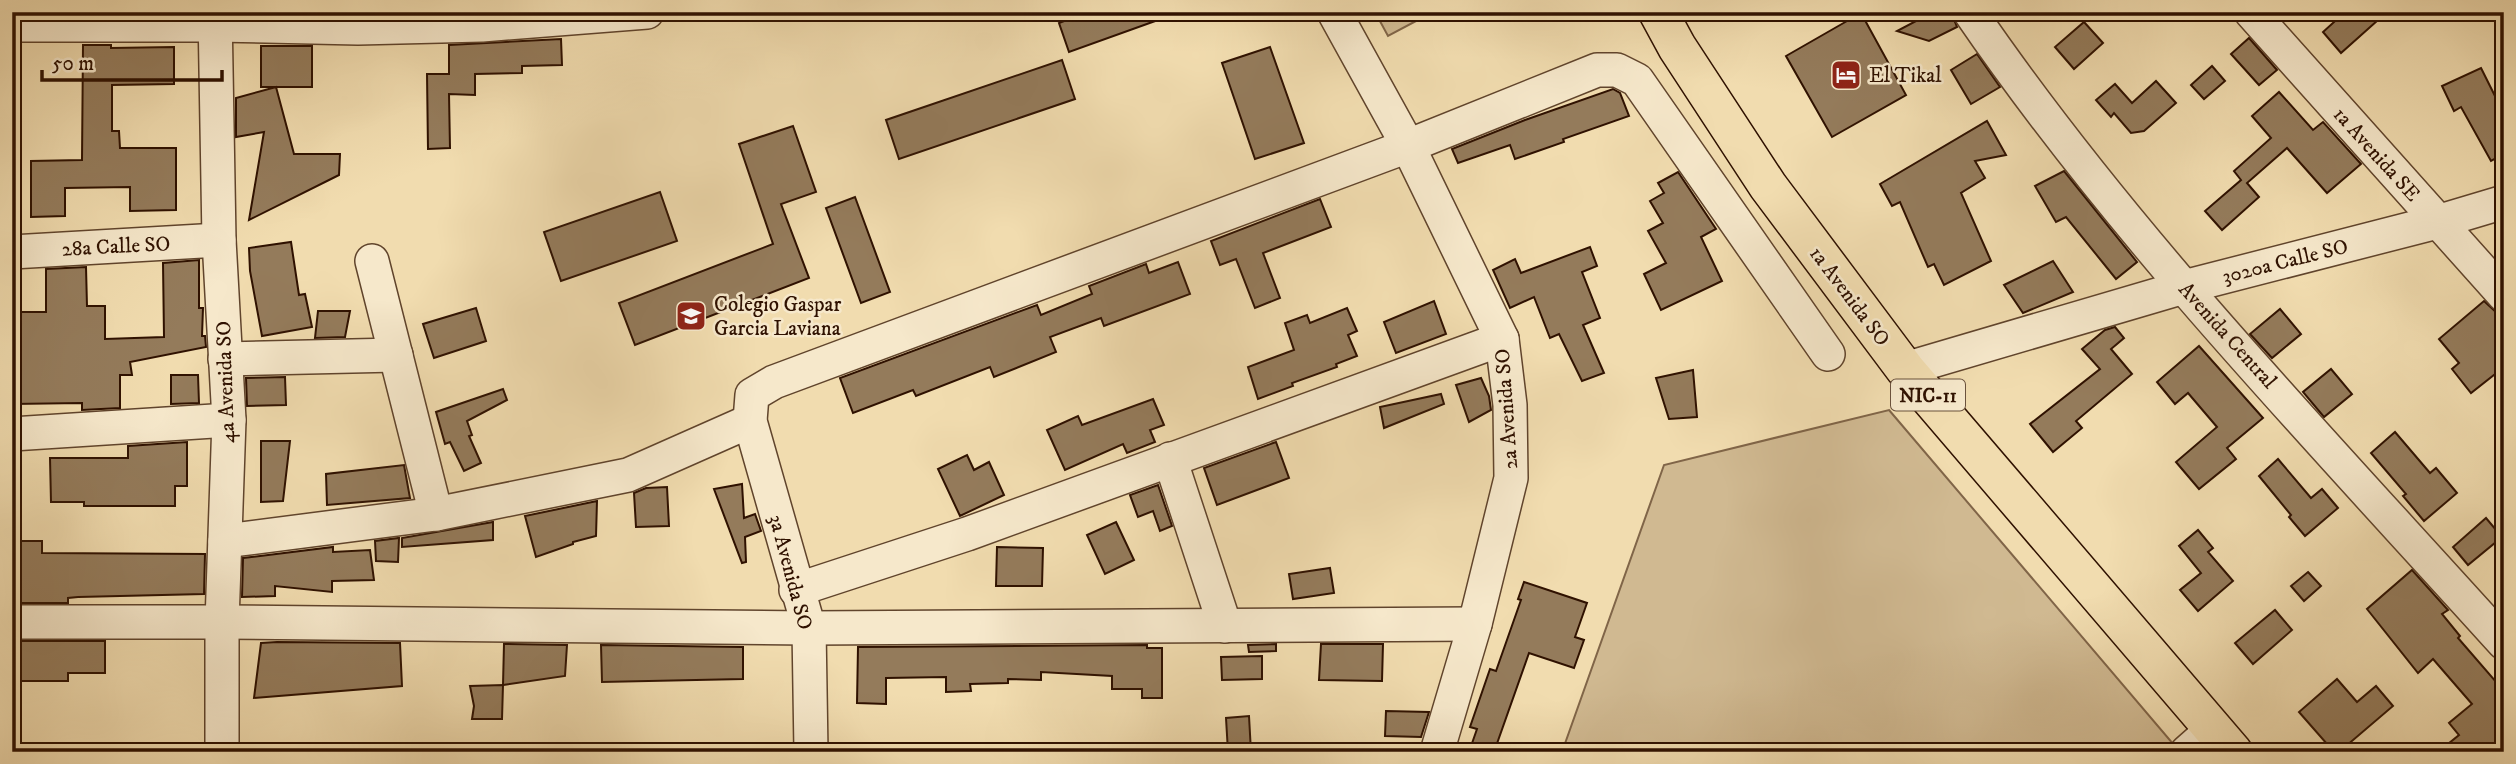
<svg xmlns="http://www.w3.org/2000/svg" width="2516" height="764" font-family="'IM FELL DW Pica',serif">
<rect width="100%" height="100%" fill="#f1dcaf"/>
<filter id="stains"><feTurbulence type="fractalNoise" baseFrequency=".00286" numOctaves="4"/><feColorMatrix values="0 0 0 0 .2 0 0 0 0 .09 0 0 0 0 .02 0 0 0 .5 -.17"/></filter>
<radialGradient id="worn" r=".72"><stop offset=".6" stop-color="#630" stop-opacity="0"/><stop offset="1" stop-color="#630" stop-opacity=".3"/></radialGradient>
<g fill="#d0b991" stroke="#806548" stroke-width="2">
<path d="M1375,12H1433L1388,36Z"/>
<path d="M1889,410L2180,752H1562L1664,465Z"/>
</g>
<g fill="#947b5b" stroke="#2f1100" stroke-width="2">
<path d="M1087,12H1172V15L1069,52L1059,23Z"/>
<path d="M1933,12H1951L1957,27L1929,41L1897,31Z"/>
<path d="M2345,12H2387L2341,53L2323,32Z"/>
<path d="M1861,13L1906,95L1832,137L1786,56Z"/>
<path d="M2084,22L2103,43L2074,69L2055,47Z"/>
<path d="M2249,38L2277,70L2259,85L2231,54Z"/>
<path d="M561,39L562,65L522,66V73L475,74V95L449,94L450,148L428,149L427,74H449V45Z"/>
<path d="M83,45H111V48L174,47V84L112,85V131H119L120,148H176V210L130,211V187L65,188V216L31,217V161L82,160Z"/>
<rect x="261" y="46" width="51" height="41"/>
<path d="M1270,47L1304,143L1255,159L1222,63Z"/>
<path d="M1977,54L2000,87L1971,104L1951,70Z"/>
<path d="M1062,60L1075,99L899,159L886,120Z"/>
<path d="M2212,66L2225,81L2204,99L2191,85Z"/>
<path d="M2481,68L2504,114V154L2491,161L2461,107L2454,111L2442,86Z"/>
<path d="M2156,81L2176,103L2144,131L2131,133L2114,113L2111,117L2096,100L2115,84L2132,103Z"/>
<path d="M276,87L294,154H340L339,175L249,220L264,132L236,137V98Z"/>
<path d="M1613,89L1620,93L1629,116L1563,139L1564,142L1515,159L1510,145L1458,163L1452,149L1525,120Z"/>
<path d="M2279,92L2313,130L2323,122L2361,164L2327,193L2287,148L2247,183L2259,197L2222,230L2205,211L2241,180L2234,171L2271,138L2252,116Z"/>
<path d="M1987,121L2006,155L1975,161L1985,178L1961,193L1991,261L1944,285L1934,264L1928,267L1900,202L1892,206L1880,184Z"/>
<path d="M793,126L816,192L781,204L809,278L635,345L619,303L773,244L739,144Z"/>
<path d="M2064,171L2137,262L2116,279L2066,217L2056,222L2035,186Z"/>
<path d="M1678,172L1716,229L1701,237L1722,281L1661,310L1644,274L1666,263L1648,231L1663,223L1650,201L1664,193L1658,183Z"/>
<path d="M660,192L677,241L561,281L544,232Z"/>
<path d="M855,197L890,292L861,303L826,208Z"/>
<path d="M1320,199L1331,227L1263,253L1280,298L1255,308L1236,259L1220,265L1211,241Z"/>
<path d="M291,242L299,295L305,294L312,327L262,336L250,271L249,248Z"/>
<path d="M1590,247L1597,266L1582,272L1600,318L1583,325L1604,373L1582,381L1559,334L1550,338L1534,297L1510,308L1493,270L1515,259L1521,273Z"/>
<path d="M199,260V308H203L202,336H205L206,347L130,362L132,375H120V408L82,410V403L12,404V312H46V269L86,267L87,306H105V339L164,337L163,263Z"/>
<path d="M2053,261L2073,292L2023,313L2004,285Z"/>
<path d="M1178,262L1190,294L1104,326L1101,318L1050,337L1056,352L994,377L990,367L916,396L913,390L853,413L840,378L1037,305L1041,315L1092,294L1089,286L1146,264L1149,273Z"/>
<path d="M1434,301L1446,334L1396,353L1384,322Z"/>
<path d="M2484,301L2497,313L2504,314V367L2471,393L2452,369L2459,363L2439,339Z"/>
<path d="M476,308L486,341L434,358L423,324Z"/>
<path d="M1347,308L1357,331L1348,335L1357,356L1336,364L1337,367L1292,383L1293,386L1258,399L1248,367L1294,350L1285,323L1307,315L1310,323Z"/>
<path d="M2280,309L2301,334L2272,358L2250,334Z"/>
<path d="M318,311H350L345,337L315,338Z"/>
<path d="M2115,327L2124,338L2111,349L2132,374L2076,421L2082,428L2053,452L2030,424L2100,369L2082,349L2105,330Z"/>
<path d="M2199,346L2263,418L2227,448L2236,459L2199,489L2176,462L2217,427L2188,393L2175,404L2157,382Z"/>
<path d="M2331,369L2352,394L2324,417L2303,392Z"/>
<path d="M1693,370L1697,417L1669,419L1656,378Z"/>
<path d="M171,375H198L199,403L171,404Z"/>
<path d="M285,377L286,405L247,406L246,378Z"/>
<path d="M1481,378L1489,396L1491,410L1469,422L1456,385Z"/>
<path d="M503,389L507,400L467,421L472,435L469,436L481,463L464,471L450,442L445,444L436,412Z"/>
<path d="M1441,394L1444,404L1384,428L1380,407Z"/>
<path d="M1153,399L1164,425L1150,430L1155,442L1127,453L1123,444L1065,470L1047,430L1078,416L1082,425Z"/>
<path d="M2395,432L2430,473L2436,468L2457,493L2424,521L2403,496L2406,494L2371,453Z"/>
<path d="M261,441H290L283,501L261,502Z"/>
<path d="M187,442V486H175V506H84V502H51L50,458H128V446Z"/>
<path d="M1276,442L1289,478L1217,505L1204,468Z"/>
<path d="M967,455L974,470L989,462L1004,495L960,516L938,469Z"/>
<path d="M2278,459L2311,498L2322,489L2338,508L2305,536L2289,517L2291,515L2259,476Z"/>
<path d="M404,465L410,498L327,505L326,474Z"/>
<path d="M742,484L744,518L755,514L761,531L745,537L746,562L742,563L714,489Z"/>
<path d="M1158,485L1172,526L1160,531L1153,511L1138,517L1130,495Z"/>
<path d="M667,487L669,526L636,527L634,493L646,488Z"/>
<path d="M597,501L596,536L573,542V544L536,557L525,516Z"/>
<path d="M2486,518L2502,537L2468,565L2453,547Z"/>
<path d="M493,522V540L402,547V538Z"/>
<path d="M1116,522L1134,560L1105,574L1087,535Z"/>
<path d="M2198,530L2213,548L2208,552L2233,581L2198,611L2180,590L2201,573L2179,546Z"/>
<path d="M399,538L398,562L376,561L375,541Z"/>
<path d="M12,541H42V553L205,554L204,594L78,597L68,598V603H15Z"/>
<path d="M333,547V552L370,550L374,580L332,581V592L275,586V596L242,597L243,558Z"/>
<path d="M997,547L1043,548L1042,586H996Z"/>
<path d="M1330,568L1334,593L1293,599L1289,574Z"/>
<path d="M2412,570L2448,610L2442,614L2460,636L2458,638L2504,691V752H2438L2459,735L2449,723L2472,704L2433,659L2418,673L2367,609Z"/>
<path d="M2308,572L2321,586L2304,601L2291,586Z"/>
<path d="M1524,582L1587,603L1575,637L1584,640L1574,668L1529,653L1494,752H1469L1477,729L1470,727L1490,669L1496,671L1521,600L1518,599Z"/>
<path d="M2275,610L2292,630L2253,664L2235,643Z"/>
<path d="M12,641H105V673H68V681H12Z"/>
<path d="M277,642L400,643L402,686L254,698L261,643Z"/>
<path d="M504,644L567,645L565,676L503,685Z"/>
<path d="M1276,644V651L1249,652L1248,645Z"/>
<path d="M1321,644H1383L1382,681L1319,680Z"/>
<path d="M601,645L743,647V679L602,682Z"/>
<path d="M1147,645V648H1162V698H1142V689H1112V676L1041,672V680L1008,679V683L970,684L971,691L946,692V677L886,678V704L857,703L858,647Z"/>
<path d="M1262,656V679L1222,680L1221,657Z"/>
<path d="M2337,679L2357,702L2376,686L2393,706L2339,752H2334L2299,712Z"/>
<path d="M503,685L502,719H472L474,706L470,686Z"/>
<path d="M1386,711L1429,712L1421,737L1385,736Z"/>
<path d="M1249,716L1251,752H1228L1226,718Z"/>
</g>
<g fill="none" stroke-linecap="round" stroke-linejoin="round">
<g stroke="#60442c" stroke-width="36">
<g id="minor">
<path d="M215,12L219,240L229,420L222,622V752"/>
<path d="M1334,12L1408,146L1502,339L1510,405L1511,478L1475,624L1437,752"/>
<path d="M1970,12C2124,237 2321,440 2504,643"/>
<path d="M2251,12L2504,295"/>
<path d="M12,25H215L358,28L482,25L647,12"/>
<path d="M12,252L219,240"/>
<path d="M372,261L436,514"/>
<path d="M225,359L396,355"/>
<path d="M1905,369L2184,287L2437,222L2504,202"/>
<path d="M12,434L229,420"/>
<path d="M1170,459L1225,626"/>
<path d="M225,541L436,514L628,475L750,421"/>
<path d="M796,590L967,534L1502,339"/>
<path d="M12,622H222L809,628L1475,624"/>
<path d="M811,752L809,628L750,421L752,395L774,382L1408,146L1597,70H1617L1637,80L1828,354"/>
<path d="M2187,752L2213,729"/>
</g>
</g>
<g stroke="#2f1100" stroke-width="41">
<path id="highway" d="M1658,12L1677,47L1768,186L1905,369L2233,752"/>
</g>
<use href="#minor" stroke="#f6e8cb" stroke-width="33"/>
<use href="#highway" stroke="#f1dcaf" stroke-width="38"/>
</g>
<defs>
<g id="hotel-square" transform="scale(1.575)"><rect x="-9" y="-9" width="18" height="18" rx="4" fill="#8f2418" stroke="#f6e8cb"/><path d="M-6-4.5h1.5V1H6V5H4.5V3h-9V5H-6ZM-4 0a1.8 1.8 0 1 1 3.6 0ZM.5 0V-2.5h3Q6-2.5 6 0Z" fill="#fff"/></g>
<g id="university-square" transform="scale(1.575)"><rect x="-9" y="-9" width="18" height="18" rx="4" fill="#8f2418" stroke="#f6e8cb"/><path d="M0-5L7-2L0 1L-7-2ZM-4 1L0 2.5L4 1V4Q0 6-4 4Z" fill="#fff"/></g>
</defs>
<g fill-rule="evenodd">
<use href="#hotel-square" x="1846" y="75"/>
<use href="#university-square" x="691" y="316"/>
</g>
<g text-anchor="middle" stroke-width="5" stroke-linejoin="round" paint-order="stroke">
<rect fill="#f6e8cb" stroke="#6b523d" stroke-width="2" x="1891" y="379.5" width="74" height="31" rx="5"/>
<g font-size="19" font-weight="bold" fill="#2f1100">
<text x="1928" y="402">NIC-11</text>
</g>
<g font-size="21" fill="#2f1100" stroke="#f6e8cb" text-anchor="start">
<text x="1869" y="82">El Tikal</text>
<text x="714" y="311">Colegio Gaspar<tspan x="714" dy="24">Garcia Laviana</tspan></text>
</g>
<g font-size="21" fill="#2f1100" stroke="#f6e8cb">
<text transform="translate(2377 154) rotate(48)" y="7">1a Avenida SE</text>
<text transform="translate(116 246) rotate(-3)" y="7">28a Calle SO</text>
<text transform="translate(2285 261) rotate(-14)" y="7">3020a Calle SO</text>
<text transform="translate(1850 296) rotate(53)" y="7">1a Avenida SO</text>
<text transform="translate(2228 335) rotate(48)" y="7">Avenida Central</text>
<text transform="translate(225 382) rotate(-92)" y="7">4a Avenida SO</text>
<text transform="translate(1506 409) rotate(-94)" y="7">2a Avenida SO</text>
<text transform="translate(791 572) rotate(75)" y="7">3a Avenida SO</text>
</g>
</g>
<rect width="2516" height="764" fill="none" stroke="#f1dcaf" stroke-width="42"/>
<rect x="14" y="14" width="2488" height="736" fill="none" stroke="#2f1100" stroke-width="3.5"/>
<rect x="21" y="21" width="2474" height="722" fill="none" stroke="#2f1100" stroke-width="2"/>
<path d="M42 70v10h180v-10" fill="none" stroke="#2f1100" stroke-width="3.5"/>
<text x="52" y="70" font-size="21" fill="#2f1100" stroke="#f6e8cb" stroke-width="5" paint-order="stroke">50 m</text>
<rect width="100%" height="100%" filter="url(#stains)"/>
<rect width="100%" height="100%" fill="url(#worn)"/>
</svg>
